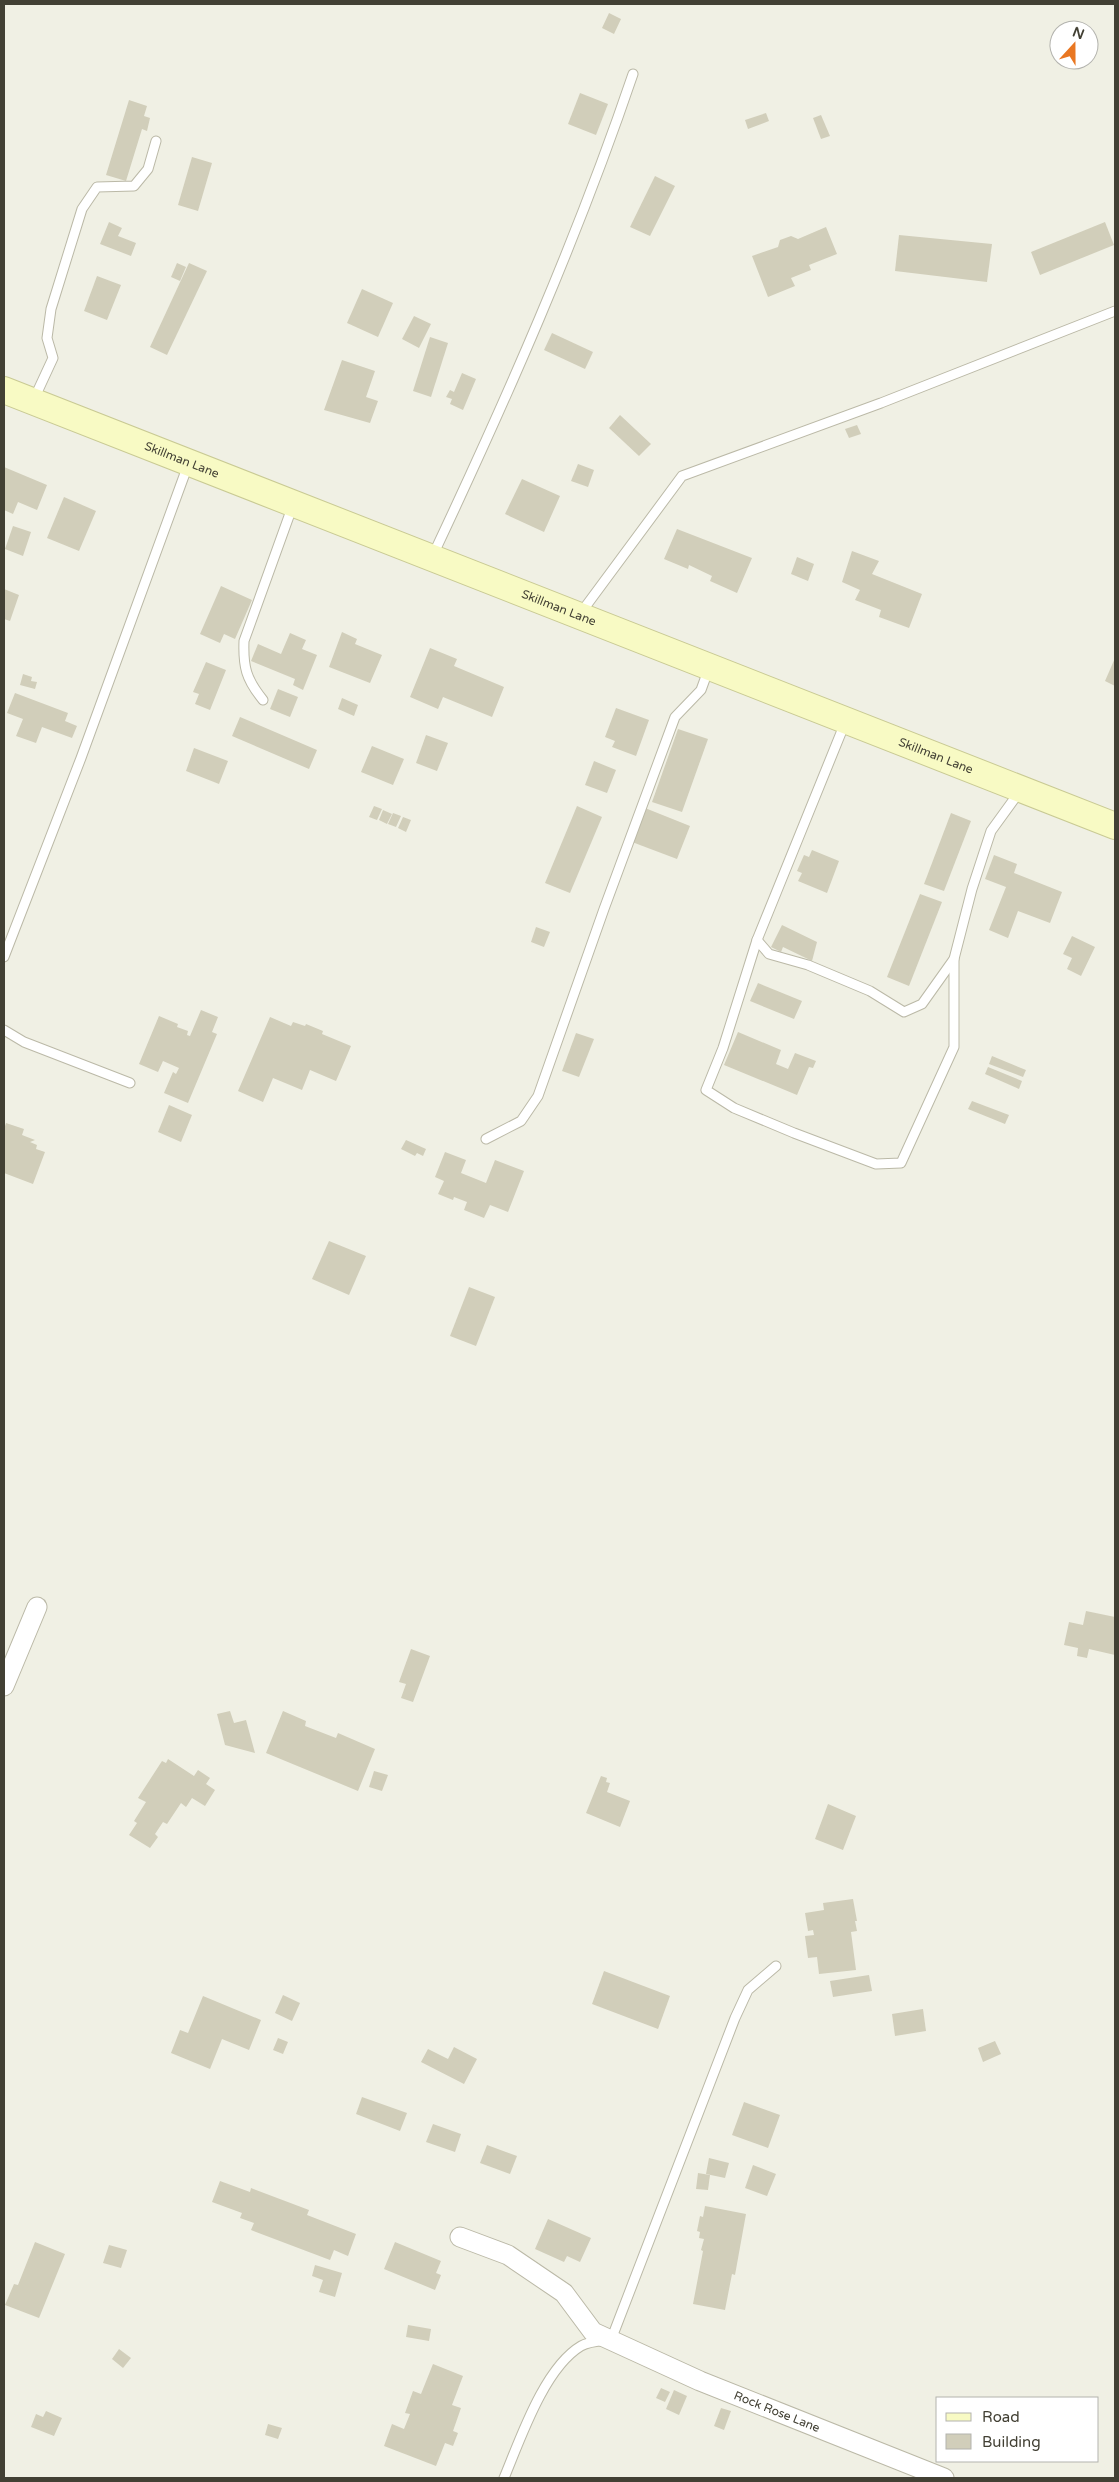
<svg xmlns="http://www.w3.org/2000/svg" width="1119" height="2482" font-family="'Varela Round',sans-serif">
<rect width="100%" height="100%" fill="#f0f0e4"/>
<g fill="#d1ceba">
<path d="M609,13L621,19L614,34L602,28Z"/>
<path d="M580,93L608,104L596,135L568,124Z"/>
<path d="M129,100L147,106L144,116L150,118L147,131L142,129L126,181L106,175Z"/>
<path d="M766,113L769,121L748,129L745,120Z"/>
<path d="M821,115L830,136L821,139L813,118Z"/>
<path d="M192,157L212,163L198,211L178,205Z"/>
<path d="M655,176L675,186L650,236L630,227Z"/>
<path d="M109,222L122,228L118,236L136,243L131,256L100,244Z"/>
<path d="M1105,222L1114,245L1040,275L1031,252Z"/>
<path d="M826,227L837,254L809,265L811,270L791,278L795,286L768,297L752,256L778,247L780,240L791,236L798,239Z"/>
<path d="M899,235L992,244L987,282L895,271Z"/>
<path d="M177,263L186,267L180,281L171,277Z"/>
<path d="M189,263L207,271L167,355L150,347Z"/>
<path d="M97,276L121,285L107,320L84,311Z"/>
<path d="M362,289L393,303L378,337L347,323Z"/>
<path d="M414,316L431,324L419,348L402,339Z"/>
<path d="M552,333L593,352L585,369L544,350Z"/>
<path d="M430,337L448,343L431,397L413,391Z"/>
<path d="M342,360L375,371L366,397L378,401L370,423L324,410Z"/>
<path d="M462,373L476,379L463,410L450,404L452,399L446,397L450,390L454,392Z"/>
<path d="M620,415L651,444L639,456L609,428Z"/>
<path d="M857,425L861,434L849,438L845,429Z"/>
<path d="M578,464L594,470L588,487L571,481Z"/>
<path d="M4,467L47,485L37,510L18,502L13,514L4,510Z"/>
<path d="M522,479L560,496L544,532L505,514Z"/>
<path d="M64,497L96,511L79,551L47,538Z"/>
<path d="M13,526L31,532L23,556L5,549Z"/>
<path d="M677,529L752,558L737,593L710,581L712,576L689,565L688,569L664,559Z"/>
<path d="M852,551L879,561L872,574L922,594L909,628L879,617L881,610L855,600L860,590L842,582Z"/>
<path d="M797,557L814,564L808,581L791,574Z"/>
<path d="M221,586L252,600L235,639L224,634L220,643L200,634Z"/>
<path d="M4,589L19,595L10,621L4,619Z"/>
<path d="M342,632L357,639L355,644L382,655L370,683L329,667Z"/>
<path d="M290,633L306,640L302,649L317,655L303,690L293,685L295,679L251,661L258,644L281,654Z"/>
<path d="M430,648L457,659L454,666L504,687L492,717L443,697L438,709L410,697Z"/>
<path d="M1115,658V686L1105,681Z"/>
<path d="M206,662L226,670L210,710L195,704L199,694L193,692Z"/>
<path d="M23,674L32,677L31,681L37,682L35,689L20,685Z"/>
<path d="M278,689L298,697L290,717L270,709Z"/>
<path d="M15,693L68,713L65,721L77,726L72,738L42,727L36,743L16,736L23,719L7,713Z"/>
<path d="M342,698L358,705L354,716L338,709Z"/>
<path d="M616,708L649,720L636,756L612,747L615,741L605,737Z"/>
<path d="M240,717L317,750L309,769L232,736Z"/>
<path d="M678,729L708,739L682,812L652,802Z"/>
<path d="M426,735L448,743L437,771L416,763Z"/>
<path d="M372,746L404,759L393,785L361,772Z"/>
<path d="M194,748L228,761L219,784L186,771Z"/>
<path d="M594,761L616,770L607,793L585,785Z"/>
<path d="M374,806L382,809L377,820L369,817Z"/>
<path d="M577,806L602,817L570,893L545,883Z"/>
<path d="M645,808L690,826L677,859L632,842Z"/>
<path d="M383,810L392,814L387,824L379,820Z"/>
<path d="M393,813L401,816L396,827L388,824Z"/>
<path d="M951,813L971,821L944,891L924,884Z"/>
<path d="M403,817L411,820L406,832L398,828Z"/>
<path d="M812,850L839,861L827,893L798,881L802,873L797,871L804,855L809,857Z"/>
<path d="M994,855L1017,864L1014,873L1062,892L1050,923L1018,911L1008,938L989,930L1006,887L985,879Z"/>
<path d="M920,894L942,902L909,986L887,977Z"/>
<path d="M782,925L817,942L812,961L783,947L781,952L771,947Z"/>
<path d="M536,927L550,932L544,947L531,942Z"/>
<path d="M1072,936L1095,947L1081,976L1067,969L1072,958L1063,954Z"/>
<path d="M758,983L802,1001L794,1019L750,1001Z"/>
<path d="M201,1010L218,1017L212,1032L217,1034L188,1103L164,1093L173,1072L176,1074L179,1068L163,1061L158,1072L139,1064L159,1016L178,1024L177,1027L188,1031L187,1035L190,1036Z"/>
<path d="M270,1017L291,1026L293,1022L305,1026L306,1024L323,1031L322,1034L351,1046L336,1081L310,1070L302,1090L273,1078L263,1102L238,1091Z"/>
<path d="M738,1032L781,1050L776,1064L788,1069L795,1053L816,1061L813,1068L809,1067L797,1095L724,1065Z"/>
<path d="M576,1033L594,1039L579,1077L562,1071Z"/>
<path d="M992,1056L1026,1070L1023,1077L989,1064Z"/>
<path d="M988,1067L1022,1081L1019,1089L985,1074Z"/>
<path d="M972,1101L1009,1115L1005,1124L968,1109Z"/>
<path d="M169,1105L192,1115L181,1142L158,1132Z"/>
<path d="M6,1123L24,1129L22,1135L35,1140L30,1142L37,1145L36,1149L45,1152L33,1184L4,1173V1129Z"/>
<path d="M406,1140L426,1149L423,1156L417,1153L415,1156L401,1149Z"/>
<path d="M445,1152L466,1160L461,1173L486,1183L495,1160L524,1171L508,1212L490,1205L484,1218L464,1210L467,1202L454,1197L453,1200L438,1194L444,1181L435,1177Z"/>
<path d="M329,1241L366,1256L349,1295L312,1279Z"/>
<path d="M469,1287L495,1297L476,1346L450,1336Z"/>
<path d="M1086,1611L1115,1617V1655L1089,1649L1087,1658L1077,1656L1078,1648L1064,1645L1069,1622L1083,1625Z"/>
<path d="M411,1649L430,1656L413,1702L401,1698L406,1684L399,1682Z"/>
<path d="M230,1711L234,1723L246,1720L255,1753L225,1745L217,1714Z"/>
<path d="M283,1711L306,1721L305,1726L336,1738L338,1733L375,1749L358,1791L266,1753Z"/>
<path d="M168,1759L194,1776L198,1770L210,1778L206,1784L215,1790L205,1806L192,1798L186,1807L181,1803L167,1824L163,1822L155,1834L158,1837L150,1848L129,1835L137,1823L134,1821L146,1802L138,1798L162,1761L166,1763Z"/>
<path d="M374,1771L388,1775L382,1791L369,1787Z"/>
<path d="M601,1776L607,1778L606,1782L610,1783L607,1792L630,1801L620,1827L586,1813Z"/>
<path d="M828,1804L856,1816L843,1850L815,1839Z"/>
<path d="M853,1899L857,1921H855L857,1931L851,1932L856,1970L819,1974L817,1957L808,1958L805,1936L814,1935L813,1930L808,1931L805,1913L824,1910L823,1903Z"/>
<path d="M604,1971L670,1996L658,2029L592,2004Z"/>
<path d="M869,1975L872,1991L833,1997L830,1981Z"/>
<path d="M283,1995L300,2003L292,2021L275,2013Z"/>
<path d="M203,1996L261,2020L249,2050L222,2039L210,2069L171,2053L180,2030L188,2033Z"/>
<path d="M923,2009L926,2031L895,2036L892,2014Z"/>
<path d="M278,2038L288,2042L283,2054L273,2050Z"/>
<path d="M995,2041L1001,2054L983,2062L978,2048Z"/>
<path d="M454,2047L477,2059L464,2084L421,2062L428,2049L448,2059Z"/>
<path d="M362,2097L407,2113L400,2131L356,2114Z"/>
<path d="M744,2102L780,2115L768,2148L732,2135Z"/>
<path d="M433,2124L461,2134L455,2152L426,2142Z"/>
<path d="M487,2145L517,2156L510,2174L480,2163Z"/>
<path d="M709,2158L729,2163L725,2178L706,2174Z"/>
<path d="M753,2165L776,2174L767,2196L745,2188Z"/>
<path d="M698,2173L710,2175L708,2190L696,2189Z"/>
<path d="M220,2181L250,2192L251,2188L309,2210L307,2215L356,2234L348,2256L334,2250L330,2260L251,2230L254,2223L240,2218L242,2213L212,2202Z"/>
<path d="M705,2206L746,2214L735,2275L732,2274L725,2310L693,2304L703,2251L701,2250L704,2239L699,2238L700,2232L697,2231L700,2216L703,2217Z"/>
<path d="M548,2219L591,2238L580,2262L567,2256L564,2262L535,2249Z"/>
<path d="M35,2242L65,2254L39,2318L5,2305L14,2284L18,2285Z"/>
<path d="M395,2242L441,2261L436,2273L441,2275L435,2290L384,2269Z"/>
<path d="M109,2245L127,2250L121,2268L103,2263Z"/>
<path d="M315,2265L342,2273L335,2297L319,2292L323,2280L312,2276Z"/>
<path d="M408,2325L431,2329L429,2341L406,2337Z"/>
<path d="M119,2349L131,2358L123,2368L112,2359Z"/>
<path d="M433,2364L463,2376L452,2405L461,2408L453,2431L458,2433L453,2446L445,2443L436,2466L384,2446L392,2424L404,2429L410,2414L405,2413L413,2391L421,2394Z"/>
<path d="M661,2388L670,2392L665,2402L656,2398Z"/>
<path d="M674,2390L687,2396L679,2415L666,2409Z"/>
<path d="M721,2408L731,2411L724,2430L714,2426Z"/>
<path d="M46,2411L62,2418L54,2436L31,2427L36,2414L43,2417Z"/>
<path d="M268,2424L282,2428L278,2439L265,2435Z"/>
</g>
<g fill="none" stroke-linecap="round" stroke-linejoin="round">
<g stroke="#bbb9a7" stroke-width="11">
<g id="lane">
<path d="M34,399L53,358L47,338L51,309L82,209L97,187L134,186L148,169L156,141"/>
<path d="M433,555C507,398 577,239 633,74"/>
<path d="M580,614L682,476L881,403L1115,311"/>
<path d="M263,700C246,679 243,667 244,641L293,505"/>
<path d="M845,723L757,940L723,1048L706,1090L734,1108L794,1133L876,1164L901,1163L954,1047V959L972,889L991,831L1020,791"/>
<path d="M757,940L769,954L808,965L870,991L904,1012L922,1004L954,959"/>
<path d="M4,957L81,758L188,465"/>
<path d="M4,1030L24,1042L130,1083"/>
<path d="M486,1139L521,1121L538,1096L604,909L675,717L701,690L709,668"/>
<path d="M504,2478C520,2440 544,2368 581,2346C589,2341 601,2341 611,2340L735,2018L748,1990L776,1966"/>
</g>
</g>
<g stroke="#bbb9a7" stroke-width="21">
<g id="street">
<path d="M4,1686L37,1607"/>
<path id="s1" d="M460,2237L508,2255L564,2293L593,2332L700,2381L944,2478"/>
</g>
</g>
<g stroke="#c9ca94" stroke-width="28">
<g id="secondary">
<path id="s2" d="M4,390L1115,826"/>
</g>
</g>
<use href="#lane" stroke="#fff" stroke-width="9"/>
<use href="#street" stroke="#fff" stroke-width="19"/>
<use href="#secondary" stroke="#f8fac4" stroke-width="26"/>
</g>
<g text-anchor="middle" stroke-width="4" stroke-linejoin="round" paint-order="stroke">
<g font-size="12" fill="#424034" stroke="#fff">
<text dy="4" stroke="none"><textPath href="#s2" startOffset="191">Skillman Lane</textPath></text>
<text dy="4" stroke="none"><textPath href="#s2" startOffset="596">Skillman Lane</textPath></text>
<text dy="4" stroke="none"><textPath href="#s2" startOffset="1001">Skillman Lane</textPath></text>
<text dy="4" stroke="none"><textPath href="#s1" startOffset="368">Rock Rose Lane</textPath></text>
</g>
</g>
<rect width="1119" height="2482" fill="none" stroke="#424034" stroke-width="10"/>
<rect x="936" y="2397" width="162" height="65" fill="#ffffff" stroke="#b3b3ae"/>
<rect x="946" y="2413" width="25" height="8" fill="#f8fac4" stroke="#b3b3ae"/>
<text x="982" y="2422" font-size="15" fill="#424034">Road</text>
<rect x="946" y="2434" width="25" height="15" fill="#d1ceba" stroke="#b3b3ae"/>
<text x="982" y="2447" font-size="15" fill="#424034">Building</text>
<g transform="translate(1074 45) rotate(21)"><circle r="24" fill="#ffffff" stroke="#b3b3ae"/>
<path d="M0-4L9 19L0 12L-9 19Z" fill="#e97722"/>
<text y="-8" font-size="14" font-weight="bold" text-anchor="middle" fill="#424034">N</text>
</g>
</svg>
